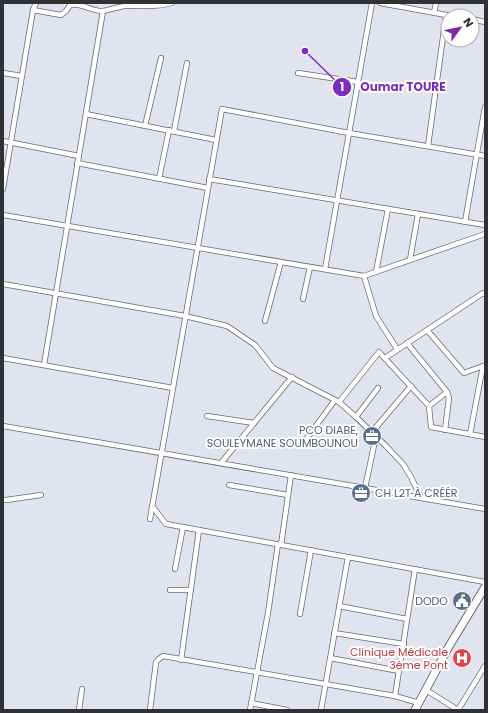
<svg xmlns="http://www.w3.org/2000/svg" width="488" height="713" font-family="Poppins,sans-serif">
<rect width="100%" height="100%" fill="#e1e4ee"/>
<g fill="none" stroke-linecap="round" stroke-linejoin="round">
<g stroke="#676971" stroke-width="6">
<g id="minor">
<path d="M380,3L452,16"/>
<path d="M33,10L61,15L66,11L70,5C81,2 92,12 103,11C110,10 117,7 125,6C141,5 156,8 172,3"/>
<path d="M434,13L436,3"/>
<path d="M472,19L485,22"/>
<path d="M3,73L22,76"/>
<path d="M298,73L358,82"/>
<path d="M86,114L216,140"/>
<path d="M145,126L161,58"/>
<path d="M174,131L187,63"/>
<path d="M3,141L79,156"/>
<path d="M428,146L446,15"/>
<path d="M77,163L208,188"/>
<path d="M159,179L169,130"/>
<path d="M209,179L485,225"/>
<path d="M3,189L33,10L36,3"/>
<path d="M3,215L364,276L485,234"/>
<path d="M465,222L485,107"/>
<path d="M410,260L418,214"/>
<path d="M325,269L372,3"/>
<path d="M376,272L388,209"/>
<path d="M364,276L376,316L397,349"/>
<path d="M3,284L185,316L227,326L255,345L273,368L339,402L356,417L386,446L403,464L411,477L421,498L485,509"/>
<path d="M303,299L310,267"/>
<path d="M265,321L281,262"/>
<path d="M427,330L464,373L483,366H485"/>
<path d="M407,343L447,392L449,398L445,430"/>
<path d="M3,358L173,388"/>
<path d="M385,358L483,293L485,294"/>
<path d="M44,365L103,11"/>
<path d="M447,392L429,406L431,427L485,437"/>
<path d="M339,402L379,352L429,406"/>
<path d="M207,416L254,423"/>
<path d="M356,417L378,388"/>
<path d="M3,426L365,488L421,498"/>
<path d="M372,432L411,386"/>
<path d="M470,434L483,366"/>
<path d="M304,442L335,400"/>
<path d="M221,463L292,377"/>
<path d="M229,485L288,495"/>
<path d="M365,488L376,436"/>
<path d="M3,500H6L41,495"/>
<path d="M152,506L166,524L485,582"/>
<path d="M150,519L222,109L349,133L485,156"/>
<path d="M281,545L291,475"/>
<path d="M175,569L183,527"/>
<path d="M170,590H191"/>
<path d="M339,606L407,619"/>
<path d="M300,614L311,550"/>
<path d="M334,633L404,644"/>
<path d="M330,658L399,671"/>
<path d="M181,660L199,530"/>
<path d="M426,690L458,710"/>
<path d="M395,696L415,569"/>
<path d="M251,703L287,710"/>
<path d="M79,710L82,689"/>
<path d="M150,710L156,662L159,659L163,656L395,696L419,703"/>
<path d="M250,710L268,613L278,544"/>
<path d="M321,710L348,557"/>
<path d="M458,710L485,666"/>
</g>
</g>
<g stroke="#676971" stroke-width="9">
<path id="primary" d="M415,710L448,648L485,587"/>
</g>
<use href="#minor" stroke="#fff" stroke-width="4.5"/>
<use href="#primary" stroke="#fff" stroke-width="7"/>
</g>
<defs>
<g id="office-disc" transform="scale(1)"><circle r="9.5" fill="#5c6f8a" stroke="#fff"/><path d="M-6-3h4V-5.5h4V-3h4V5H-6ZM-1-4.5V-3h2v-1.5ZM-6 0V1H6V0Z" fill="#fff"/></g>
<g id="civic-disc" transform="scale(1)"><circle r="9.5" fill="#5c6f8a" stroke="#fff"/><path d="M-.6-6.5H3V-4.5H.6V-3L4-1V1h2V6H-6V1h2V-1L-.6-3ZM-1.2 2.5V6h2.4V2.5Z" fill="#fff"/></g>
<g id="hospital-disc" transform="scale(1)"><circle r="9.5" fill="#e0444e" stroke="#fff"/><path d="M-5-5h3v3.5h4V-5h3V5h-3V1.5h-4V5h-3Z" fill="#fff"/></g>
</defs>
<g fill-rule="evenodd">
<use href="#office-disc" x="372" y="436"/>
<use href="#office-disc" x="361" y="493"/>
<use href="#civic-disc" x="462" y="601"/>
<use href="#hospital-disc" x="462" y="658"/>
</g>
<g text-anchor="middle" stroke-width="4" stroke-linejoin="round" paint-order="stroke">
<g font-size="11" fill="#4e5e75" stroke="#fff" text-anchor="end">
<text x="358" y="434">PCO DIABE,<tspan x="358" dy="13">SOULEYMANE SOUMBOUNOU</tspan></text>
<text x="375" y="497" text-anchor="start">CH L2T À CRÉÉR</text>
<text x="448" y="605">DODO</text>
</g>
<g font-size="11" fill="#be3a42" stroke="#fff" text-anchor="end">
<text x="448" y="656">Clinique Médicale<tspan x="448" dy="13">3éme Pont</tspan></text>
</g>
</g>
<path fill="none" stroke="#7b2cbf" stroke-width="1.5" d="M305 51L342 87"/>
<g fill="#7b2cbf" stroke="#fff" stroke-width="1.5">
<circle cx="305" cy="51" r="4"/>
<circle cx="342" cy="87" r="10"/>
</g>
<g font-size="12" text-anchor="middle" font-weight="bold" fill="#fff">
<text x="342" y="91">1</text>
</g>
<g font-size="12" text-anchor="middle" font-weight="bold" fill="#7b2cbf" stroke="#fff" stroke-width="4" stroke-linejoin="round" paint-order="stroke">
<text x="403" y="91">Oumar TOURE</text>
</g>
<rect width="488" height="713" fill="none" stroke="#303135" stroke-width="8"/>
<g transform="translate(460 28) rotate(57)"><circle r="19" fill="#ffffff" stroke="#acadae"/>
<path d="M0-3L7 15L0 10L-7 15Z" fill="#7c2e9f"/>
<text y="-6" font-size="11" font-weight="bold" text-anchor="middle" fill="#303135">N</text>
</g>
</svg>
